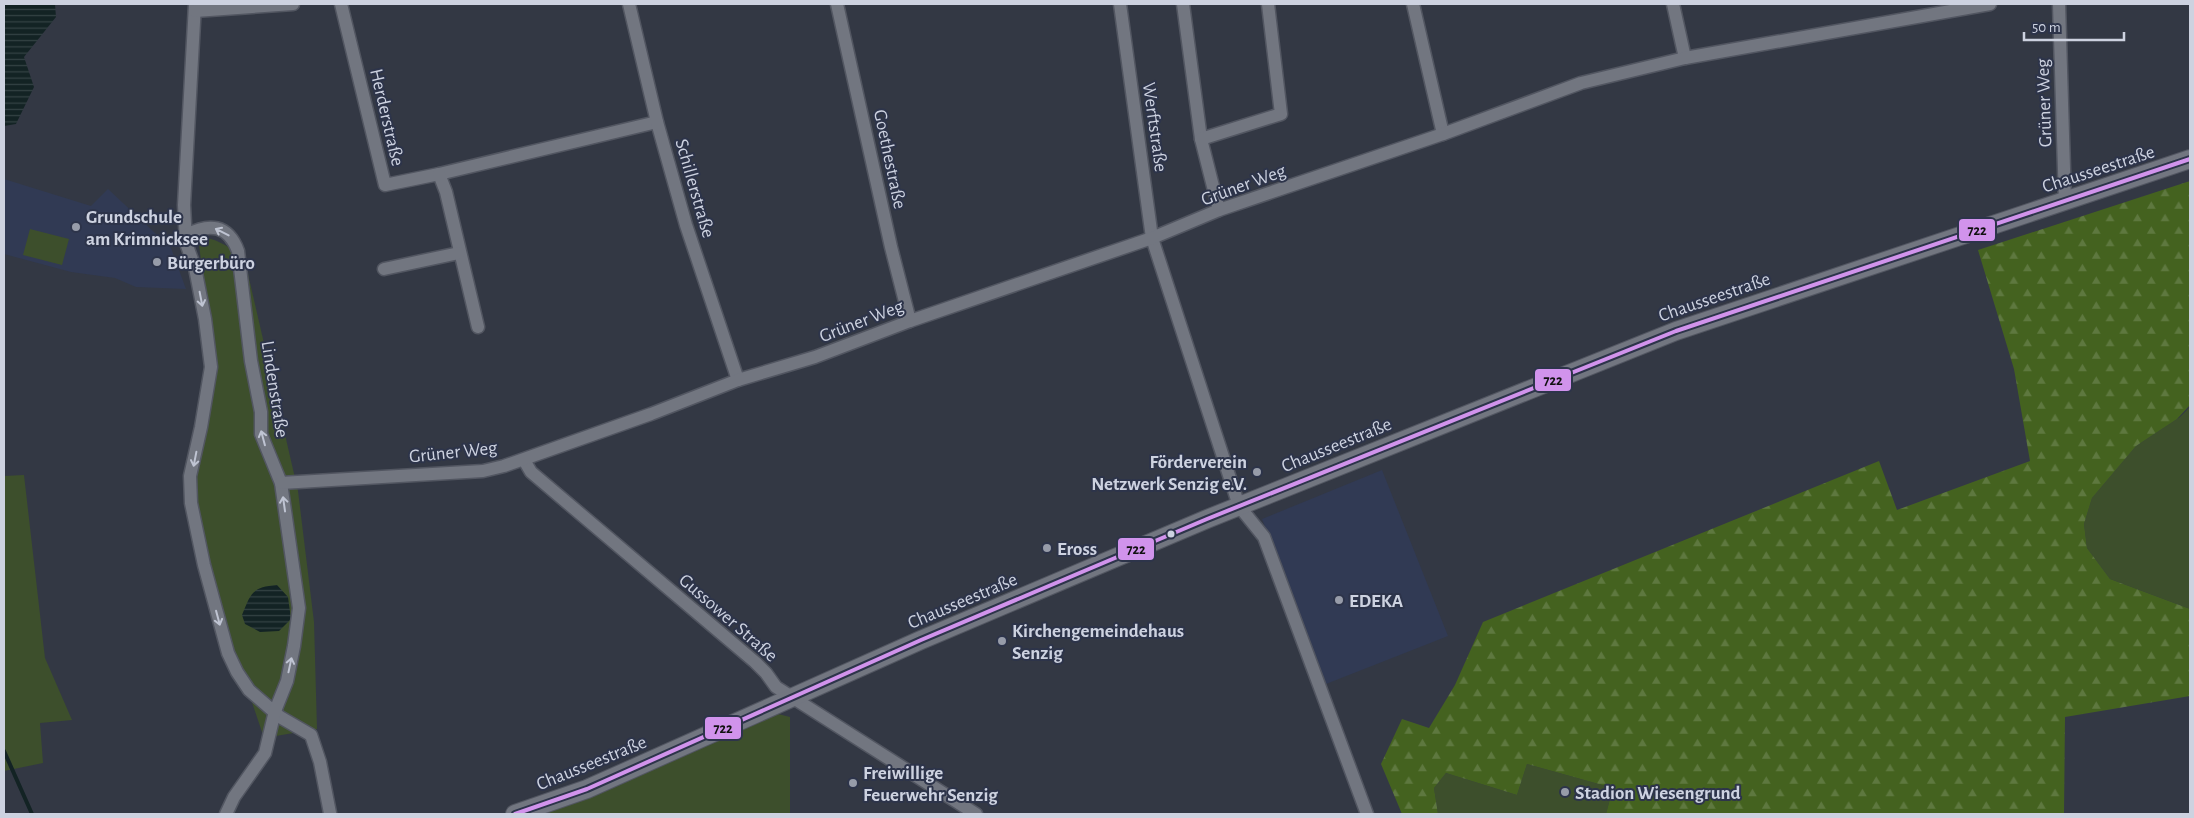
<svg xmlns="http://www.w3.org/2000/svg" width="2194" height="818" font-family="'Alegreya Sans',sans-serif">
<defs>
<pattern id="forest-firs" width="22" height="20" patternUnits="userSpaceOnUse" patternTransform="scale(1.25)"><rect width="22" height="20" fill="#44621f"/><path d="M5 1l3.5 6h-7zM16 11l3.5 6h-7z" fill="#5e783f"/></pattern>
<pattern id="water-rules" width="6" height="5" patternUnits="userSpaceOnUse" patternTransform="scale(1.25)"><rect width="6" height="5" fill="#132324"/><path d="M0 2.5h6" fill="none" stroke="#344244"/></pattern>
</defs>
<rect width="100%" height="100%" fill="#333844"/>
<g fill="#313a54">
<path d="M4,179L91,206L108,189L171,248L186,289L136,287L115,278L71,272L4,254Z"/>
<path d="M1382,470L1448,636L1326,684L1262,519Z"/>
</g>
<g fill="#3d4f2c">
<path d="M30,229L69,239L62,265L23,255Z"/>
<path d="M198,236C218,239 231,247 245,261L298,491L314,622L317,729L264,738L237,658L231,646L195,504L196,472L214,369Z"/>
<path d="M2190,407V609L2110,579L2087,548L2084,524L2092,498L2136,446L2180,417Z"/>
<path d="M24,475L45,658L72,720L40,723L43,763L4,771V476Z"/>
<path d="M774,713L790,717V814H540L578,802Z"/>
<path d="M1527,764L1613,788L1606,814H1438L1434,788L1446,773L1517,795Z"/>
</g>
<path fill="url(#forest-firs)" d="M2190,181V405L2177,419L2136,446L2092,498L2084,524L2087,548L2110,579L2190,609V696L2065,717L2064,814H1606L1613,788L1527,764L1517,795L1446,773L1434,788L1438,814H1402L1381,764L1402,719L1429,728L1455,685L1483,622L1879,461L1897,510L2030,461L2014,369L1978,250Z"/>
<g fill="url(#water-rules)">
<path d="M4,4H55L56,17L24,57L34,87L16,124L4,126Z"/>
<path d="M277,585L288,597L291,619L279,631L260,632L245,624L242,615C251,593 252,587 277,585Z"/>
</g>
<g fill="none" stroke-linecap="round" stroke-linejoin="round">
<path stroke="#132324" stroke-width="4" d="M4,751L32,814"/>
<g stroke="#525661" stroke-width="15">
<g id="minor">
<path d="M195,4L184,205L186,243L195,268L205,319L211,367L201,427L190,476L191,503L204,565L228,653L237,672L249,690L280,717L311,735L320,762L330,813"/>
<path d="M341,4L385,185L439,174L657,122"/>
<path d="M629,4L657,122L686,225L738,380"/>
<path d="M837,4L891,247L910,321"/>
<path d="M1120,4L1152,238L1239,506L1264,537L1367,814"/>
<path d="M1183,4L1201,139"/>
<path d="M1413,4L1443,134"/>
<path d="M1673,4L1685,58"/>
<path d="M2059,4L2065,202"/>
<path d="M195,11L293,4"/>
<path d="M439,174L446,192L478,327"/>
<path d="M1219,210L1201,139L1281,114L1268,4"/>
<path d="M186,235C209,223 228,224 238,251L251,361L261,412V434L281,483L299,608L294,646L287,681L275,711L265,753L234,797L226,814"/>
<path d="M384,269L459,253"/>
<path d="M524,460L531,472L755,662L766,673L776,687L976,814"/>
<path d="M281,483L483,471L504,466L651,414L738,380L815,357L910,321L1152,238L1219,210L1443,134L1581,83L1685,58L1990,4"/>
</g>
</g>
<g stroke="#525661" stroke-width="20">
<path id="secondary" d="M515,814L587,789L921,640L1207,519L1676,331L2190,159"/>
</g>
<use href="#minor" stroke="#727680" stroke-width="12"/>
<use href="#secondary" stroke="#727680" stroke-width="18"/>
<g stroke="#2d344a" stroke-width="8">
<path id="bus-1" d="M515,814L587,789L921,640L1207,519L1676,331L2190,159"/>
</g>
<use href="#bus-1" stroke="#d193ec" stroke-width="4"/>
</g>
<defs><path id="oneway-shaft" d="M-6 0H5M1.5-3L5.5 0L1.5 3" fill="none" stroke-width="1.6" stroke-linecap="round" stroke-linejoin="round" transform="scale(1.25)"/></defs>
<g stroke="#bfc4d2">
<use href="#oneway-shaft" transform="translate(222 232) rotate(-153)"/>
<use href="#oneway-shaft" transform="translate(201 299) rotate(79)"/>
<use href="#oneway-shaft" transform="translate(263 438) rotate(-105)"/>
<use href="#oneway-shaft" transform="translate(195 459) rotate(101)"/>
<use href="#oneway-shaft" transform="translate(284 504) rotate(-98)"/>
<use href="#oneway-shaft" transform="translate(218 618) rotate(75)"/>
<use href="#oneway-shaft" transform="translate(290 665) rotate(-78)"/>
</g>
<g fill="#979ca9" stroke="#2d344a" stroke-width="2">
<circle cx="76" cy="227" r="5"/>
<circle cx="157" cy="262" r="5"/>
<circle cx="1257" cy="472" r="5"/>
<circle cx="1047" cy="548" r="5"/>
<circle cx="1339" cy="600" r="5"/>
<circle cx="1002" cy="641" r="5"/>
<circle cx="853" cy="783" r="5"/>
<circle cx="1565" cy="792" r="5"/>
</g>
<circle fill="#cdd2e0" stroke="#2d344a" stroke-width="2" cx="1171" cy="534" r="4.5"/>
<g text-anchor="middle" stroke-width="4" stroke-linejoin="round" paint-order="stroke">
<g font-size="19" fill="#cdd2e0" stroke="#2d344a">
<text transform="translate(2043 103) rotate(-92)" y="7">Grüner Weg</text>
<text transform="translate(388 117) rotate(77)" y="7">Herderstraße</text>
<text transform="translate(1156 127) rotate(82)" y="7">Werftstraße</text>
<text transform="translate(891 159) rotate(78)" y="7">Goethestraße</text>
<text transform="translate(2098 168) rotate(-18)" y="7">Chausseestraße</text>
<text transform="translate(1243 184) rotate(-20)" y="7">Grüner Weg</text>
<text transform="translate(696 188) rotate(74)" y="7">Schillerstraße</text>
<text transform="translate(1714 296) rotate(-19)" y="7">Chausseestraße</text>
<text transform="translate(861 320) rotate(-21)" y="7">Grüner Weg</text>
<text transform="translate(276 389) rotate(81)" y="7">Lindenstraße</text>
<text transform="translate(1336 444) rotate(-22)" y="7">Chausseestraße</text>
<text transform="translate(453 451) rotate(-6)" y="7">Grüner Weg</text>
<text transform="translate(962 600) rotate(-23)" y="7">Chausseestraße</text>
<text transform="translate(729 617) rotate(41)" y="7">Gussower Straße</text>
<text transform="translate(591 762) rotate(-22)" y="7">Chausseestraße</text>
</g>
<g font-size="19" font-weight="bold" fill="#cdd2e0" stroke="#2d344a" text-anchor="start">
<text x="86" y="223">Grundschule<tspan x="86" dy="22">am Krimnicksee</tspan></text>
<text x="167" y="269">Bürgerbüro</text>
<text x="1247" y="468" text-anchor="end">Förderverein<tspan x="1247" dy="22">Netzwerk Senzig e.V.</tspan></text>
<text x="1057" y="555">Eross</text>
<text x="1349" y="607">EDEKA</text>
<text x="1012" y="637">Kirchengemeindehaus<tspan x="1012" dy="22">Senzig</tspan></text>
<text x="863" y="779">Freiwillige<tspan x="863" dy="22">Feuerwehr Senzig</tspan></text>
<text x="1575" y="799">Stadion Wiesengrund</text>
</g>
</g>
<g stroke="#2d344a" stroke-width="2">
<rect x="1958" y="218" width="38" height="24" rx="5" fill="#d193ec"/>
<rect x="1534" y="368" width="38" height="24" rx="5" fill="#d193ec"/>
<rect x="1117" y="537" width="38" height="24" rx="5" fill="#d193ec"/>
<rect x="704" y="716" width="38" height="24" rx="5" fill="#d193ec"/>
</g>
<g font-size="14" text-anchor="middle" font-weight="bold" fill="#111">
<text x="1977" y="235">722</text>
<text x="1553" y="385">722</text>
<text x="1136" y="554">722</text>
<text x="723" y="733">722</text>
</g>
<rect width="2194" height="818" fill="none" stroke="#cdd2e0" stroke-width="10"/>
<path d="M2024 32v8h100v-8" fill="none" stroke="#cdd2e0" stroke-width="2.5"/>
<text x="2032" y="32" font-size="15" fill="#cdd2e0" stroke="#2d344a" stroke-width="4" paint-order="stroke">50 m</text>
</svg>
